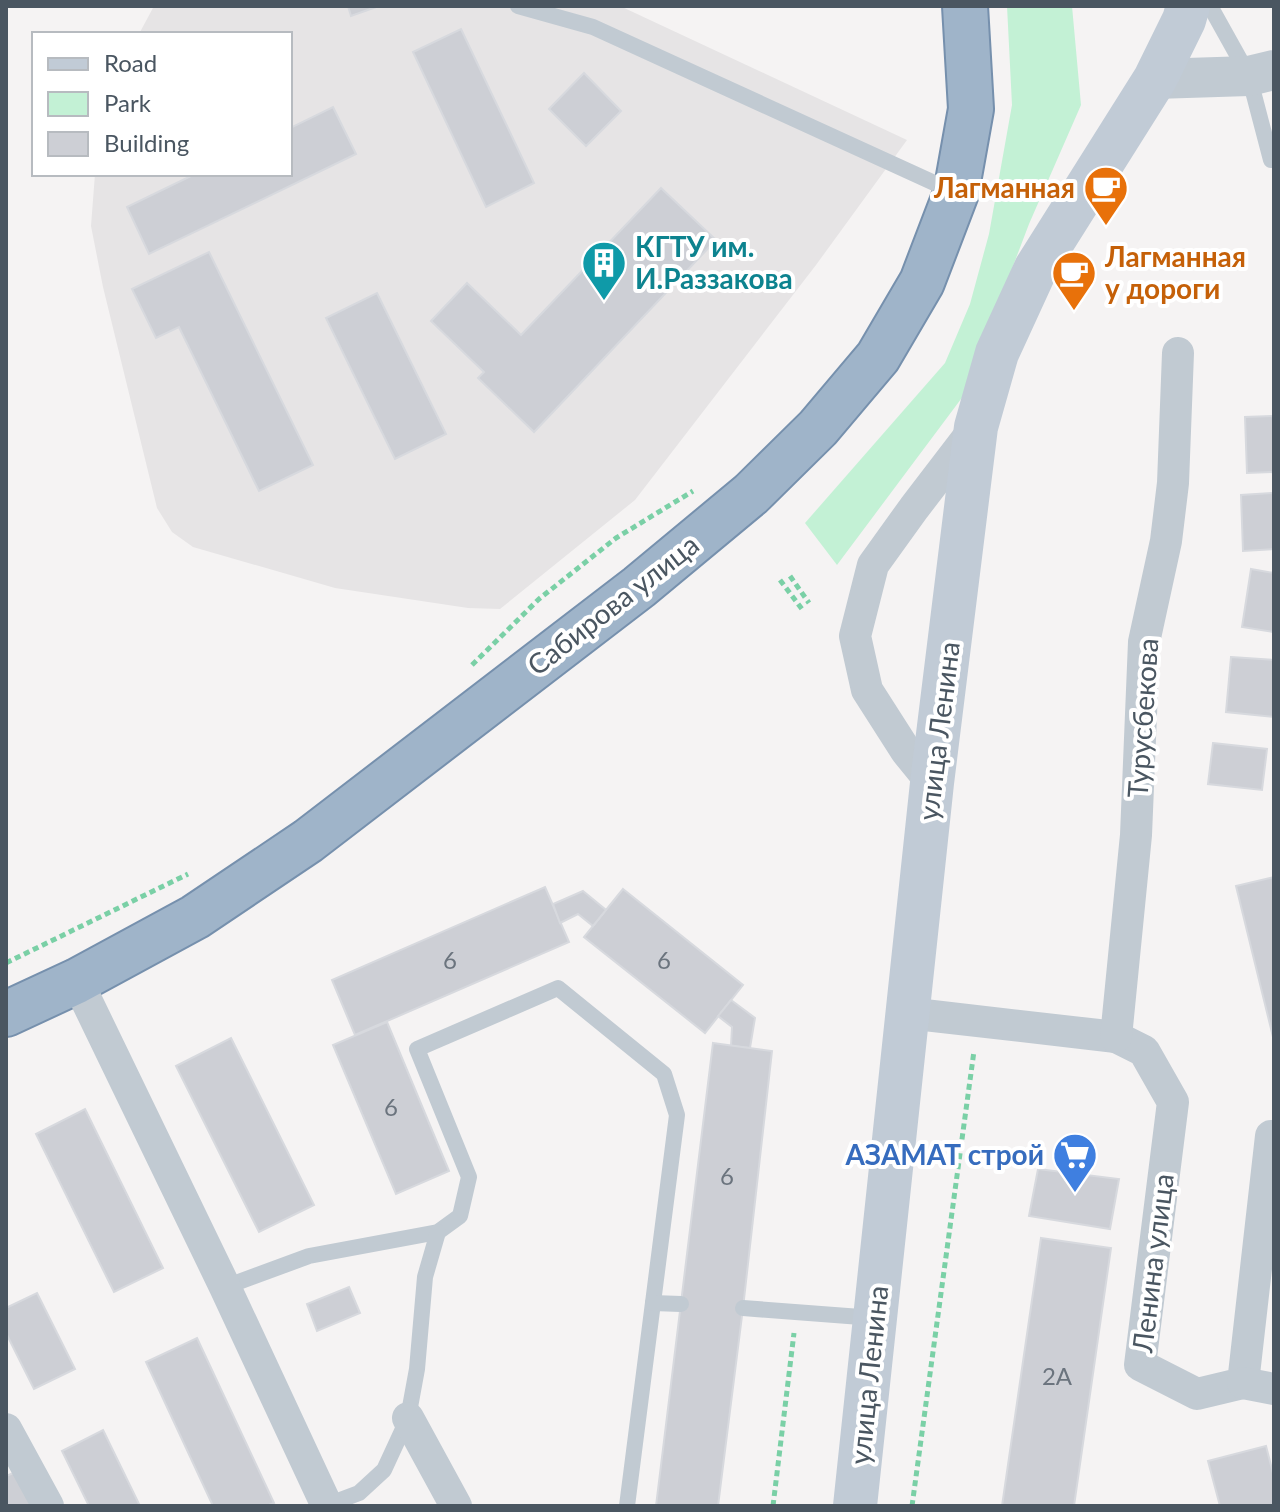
<svg xmlns="http://www.w3.org/2000/svg" width="1280" height="1512" font-family="Lato,sans-serif">
<rect width="100%" height="100%" fill="#f5f3f3"/>
<path fill="#e6e4e5" d="M154,6H620L907,140L816,265L635,500L500,609L468,608L335,588L193,547L172,532L157,508L103,287L91,226L95,174H290V34H139Z"/>
<path fill="#c3f1d5" d="M1007,6H1072L1081,105L1029,224L964,395L837,565L805,523L945,363L970,304L989,234L1012,105Z"/>
<g fill="#cdcfd5" stroke="#d7d9de" stroke-width="2">
<path d="M348,6H379L351,16Z"/>
<path d="M461,29L534,183L486,207L413,52Z"/>
<path d="M584,73L621,111L586,146L549,109Z"/>
<path d="M333,107L356,154L149,254L127,207L195,174H290V128Z"/>
<path d="M661,188L716,240L534,432L478,378L484,372L431,321L467,283L521,335Z"/>
<path d="M209,252L313,465L259,491L179,327L156,338L132,289Z"/>
<path d="M377,293L446,434L395,459L326,318Z"/>
<path d="M1274,416V472L1247,473L1245,417Z"/>
<path d="M1274,493V549L1243,551L1241,495Z"/>
<path d="M1251,569L1274,573V632L1242,627Z"/>
<path d="M1231,657L1274,660V717L1226,712Z"/>
<path d="M1213,743L1267,749L1262,790L1208,784Z"/>
<path d="M1274,877V1041L1236,886Z"/>
<path d="M545,887L569,942L355,1035L332,980Z"/>
<path d="M623,889L743,985L705,1033L584,937Z"/>
<path d="M583,891L606,910L593,926L578,914L560,923L553,904Z"/>
<path d="M731,1000L755,1018L750,1048L731,1046L732,1027L718,1016Z"/>
<path d="M387,1022L449,1171L396,1194L333,1045Z"/>
<path d="M231,1038L314,1205L259,1232L176,1066Z"/>
<path d="M713,1043L772,1051L743,1308L718,1506H656Z"/>
<path d="M85,1109L163,1268L114,1292L36,1134Z"/>
<path d="M1038,1169L1119,1179L1110,1229L1029,1216Z"/>
<path d="M1041,1238L1111,1248L1074,1506H1002Z"/>
<path d="M349,1287L360,1313L317,1331L307,1304Z"/>
<path d="M37,1293L75,1369L34,1389L6,1333V1308Z"/>
<path d="M197,1338L274,1503L266,1506H213L146,1362Z"/>
<path d="M103,1430L140,1506H89L62,1451Z"/>
<path d="M1266,1446L1274,1477V1506H1220L1208,1461Z"/>
<path d="M21,1470L37,1506H6V1476Z"/>
</g>
<g fill="none" stroke-linecap="round" stroke-linejoin="round">
<g stroke="#7690ad" stroke-width="48">
<path id="trunk" d="M6,1014L77,981L195,917L308,841L639,587L751,494L818,428L878,357L922,282L956,193L971,109L965,6"/>
</g>
<g stroke="#7ad0a6" stroke-width="5" stroke-dasharray="6 4" stroke-linecap="butt">
<path d="M790,576L809,603"/>
<path d="M780,580L802,609"/>
<path d="M472,665L539,599L616,538L693,491"/>
<path d="M6,963L188,874"/>
<path d="M773,1506L794,1333"/>
<path d="M912,1506L974,1051"/>
</g>
<g stroke="#c1cad2" stroke-width="16">
<path d="M518,6L593,27L954,192"/>
<path d="M1210,6L1249,76L1271,160"/>
<path d="M225,1287L309,1256L438,1232L460,1216L469,1177L417,1049L558,988L664,1074L677,1115L627,1506"/>
<path d="M653,1303L681,1304"/>
<path d="M743,1308L874,1318"/>
<path d="M327,1505L359,1493L384,1470L408,1418L417,1369L425,1277L438,1232"/>
</g>
<g stroke="#c1cad2" stroke-width="32">
<path d="M932,783L906,751L867,690L855,636L873,565L914,508L976,427"/>
<path d="M77,981L225,1287L327,1506"/>
<path d="M907,1013L1116,1037L1144,1051L1173,1102L1140,1365L1197,1394L1243,1383L1271,1136"/>
<path d="M1116,1037L1136,835L1144,642L1166,541L1173,483L1178,353"/>
<path d="M1243,1383L1274,1389"/>
<path d="M408,1418L456,1506"/>
<path d="M6,1429L48,1506"/>
</g>
<path stroke="#c1cad2" stroke-width="40" d="M1155,79L1249,76L1274,70"/>
<path stroke="#c1cbd6" stroke-width="44" d="M855,1506L932,783L976,427L997,353L1036,268L1155,79L1184,20L1188,6"/>
<use href="#trunk" stroke="#9fb4c9" stroke-width="44"/>
</g>
<defs>
<g id="cafe-pin" transform="scale(2.3)"><path d="M0 17L-7.5 6A9.5 9.5 0 1 1 7.5 6Z" fill="#e8710a" stroke="#fff"/><path d="M-5.5-4.5H6V0H3Q3 3.5 0 3.5H-2.5Q-5.5 3.5-5.5 0ZM3-3.2v2h1.7v-2ZM-6 4.5H4V6H-6Z" fill="#fff"/></g>
<g id="building-pin" transform="scale(2.3)"><path d="M0 17L-7.5 6A9.5 9.5 0 1 1 7.5 6Z" fill="#0f9aa8" stroke="#fff"/><path d="M-4-6H4V6H1V3H-1V6H-4ZM-2.5-4.3h1.7v1.8h-1.7ZM.8-4.3h1.7v1.8H.8ZM-2.5-1h1.7V.8h-1.7ZM.8-1h1.7V.8H.8Z" fill="#fff"/></g>
<g id="supermarket-pin" transform="scale(2.3)"><path d="M0 17L-7.5 6A9.5 9.5 0 1 1 7.5 6Z" fill="#3f7fe0" stroke="#fff"/><path d="M-6-5.5h2.5l.6 2H6L4.5 2H-2.5L-4.4-4H-6ZM-1.5 3.2a1.3 1.3 0 1 0 .1 0ZM3 3.2a1.3 1.3 0 1 0 .1 0Z" fill="#fff"/></g>
</defs>
<g fill-rule="evenodd">
<use href="#cafe-pin" x="1106" y="188"/>
<use href="#building-pin" x="604" y="263"/>
<use href="#cafe-pin" x="1074" y="273"/>
<use href="#supermarket-pin" x="1075" y="1155"/>
</g>
<g text-anchor="middle" stroke-width="8" stroke-linejoin="round" paint-order="stroke">
<g font-size="24" fill="#6b747e">
<text x="450" y="969">6</text>
<text x="664" y="969">6</text>
<text x="391" y="1116">6</text>
<text x="727" y="1185">6</text>
<text x="1057" y="1385">2A</text>
</g>
<g font-size="28" font-weight="bold" fill="#c56008" stroke="#fff" text-anchor="end">
<text x="1075" y="198">Лагманная</text>
<text x="1105" y="267" text-anchor="start">Лагманная<tspan x="1105" dy="32">у дороги</tspan></text>
</g>
<g font-size="28" font-weight="bold" fill="#0d838f" stroke="#fff" text-anchor="start">
<text x="635" y="257">КГТУ им.<tspan x="635" dy="32">И.Раззакова</tspan></text>
</g>
<g font-size="28" fill="#4a5661" stroke="#fff">
<text transform="translate(613 605) rotate(-38)" y="10">Сабирова улица</text>
<text transform="translate(1143 718) rotate(-86)" y="10">Турусбекова</text>
<text transform="translate(939 731) rotate(-83)" y="10">улица Ленина</text>
<text transform="translate(1153 1263) rotate(-83)" y="10">Ленина улица</text>
<text transform="translate(869 1375) rotate(-84)" y="10">улица Ленина</text>
</g>
<g font-size="28" font-weight="bold" fill="#366cbe" stroke="#fff" text-anchor="end">
<text x="1044" y="1165">АЗАМАТ строй</text>
</g>
</g>
<rect width="1280" height="1512" fill="none" stroke="#4a5661" stroke-width="16"/>
<rect x="32" y="32" width="260" height="144" fill="#ffffff" stroke="#b7bbc0" stroke-width="2"/>
<rect x="48" y="58" width="40" height="12" fill="#c1cbd6" stroke="#b7bbc0" stroke-width="2"/>
<text x="104" y="72" font-size="24" fill="#4a5661">Road</text>
<rect x="48" y="92" width="40" height="24" fill="#c3f1d5" stroke="#b7bbc0" stroke-width="2"/>
<text x="104" y="112" font-size="24" fill="#4a5661">Park</text>
<rect x="48" y="132" width="40" height="24" fill="#cdcfd5" stroke="#b7bbc0" stroke-width="2"/>
<text x="104" y="152" font-size="24" fill="#4a5661">Building</text>
</svg>
